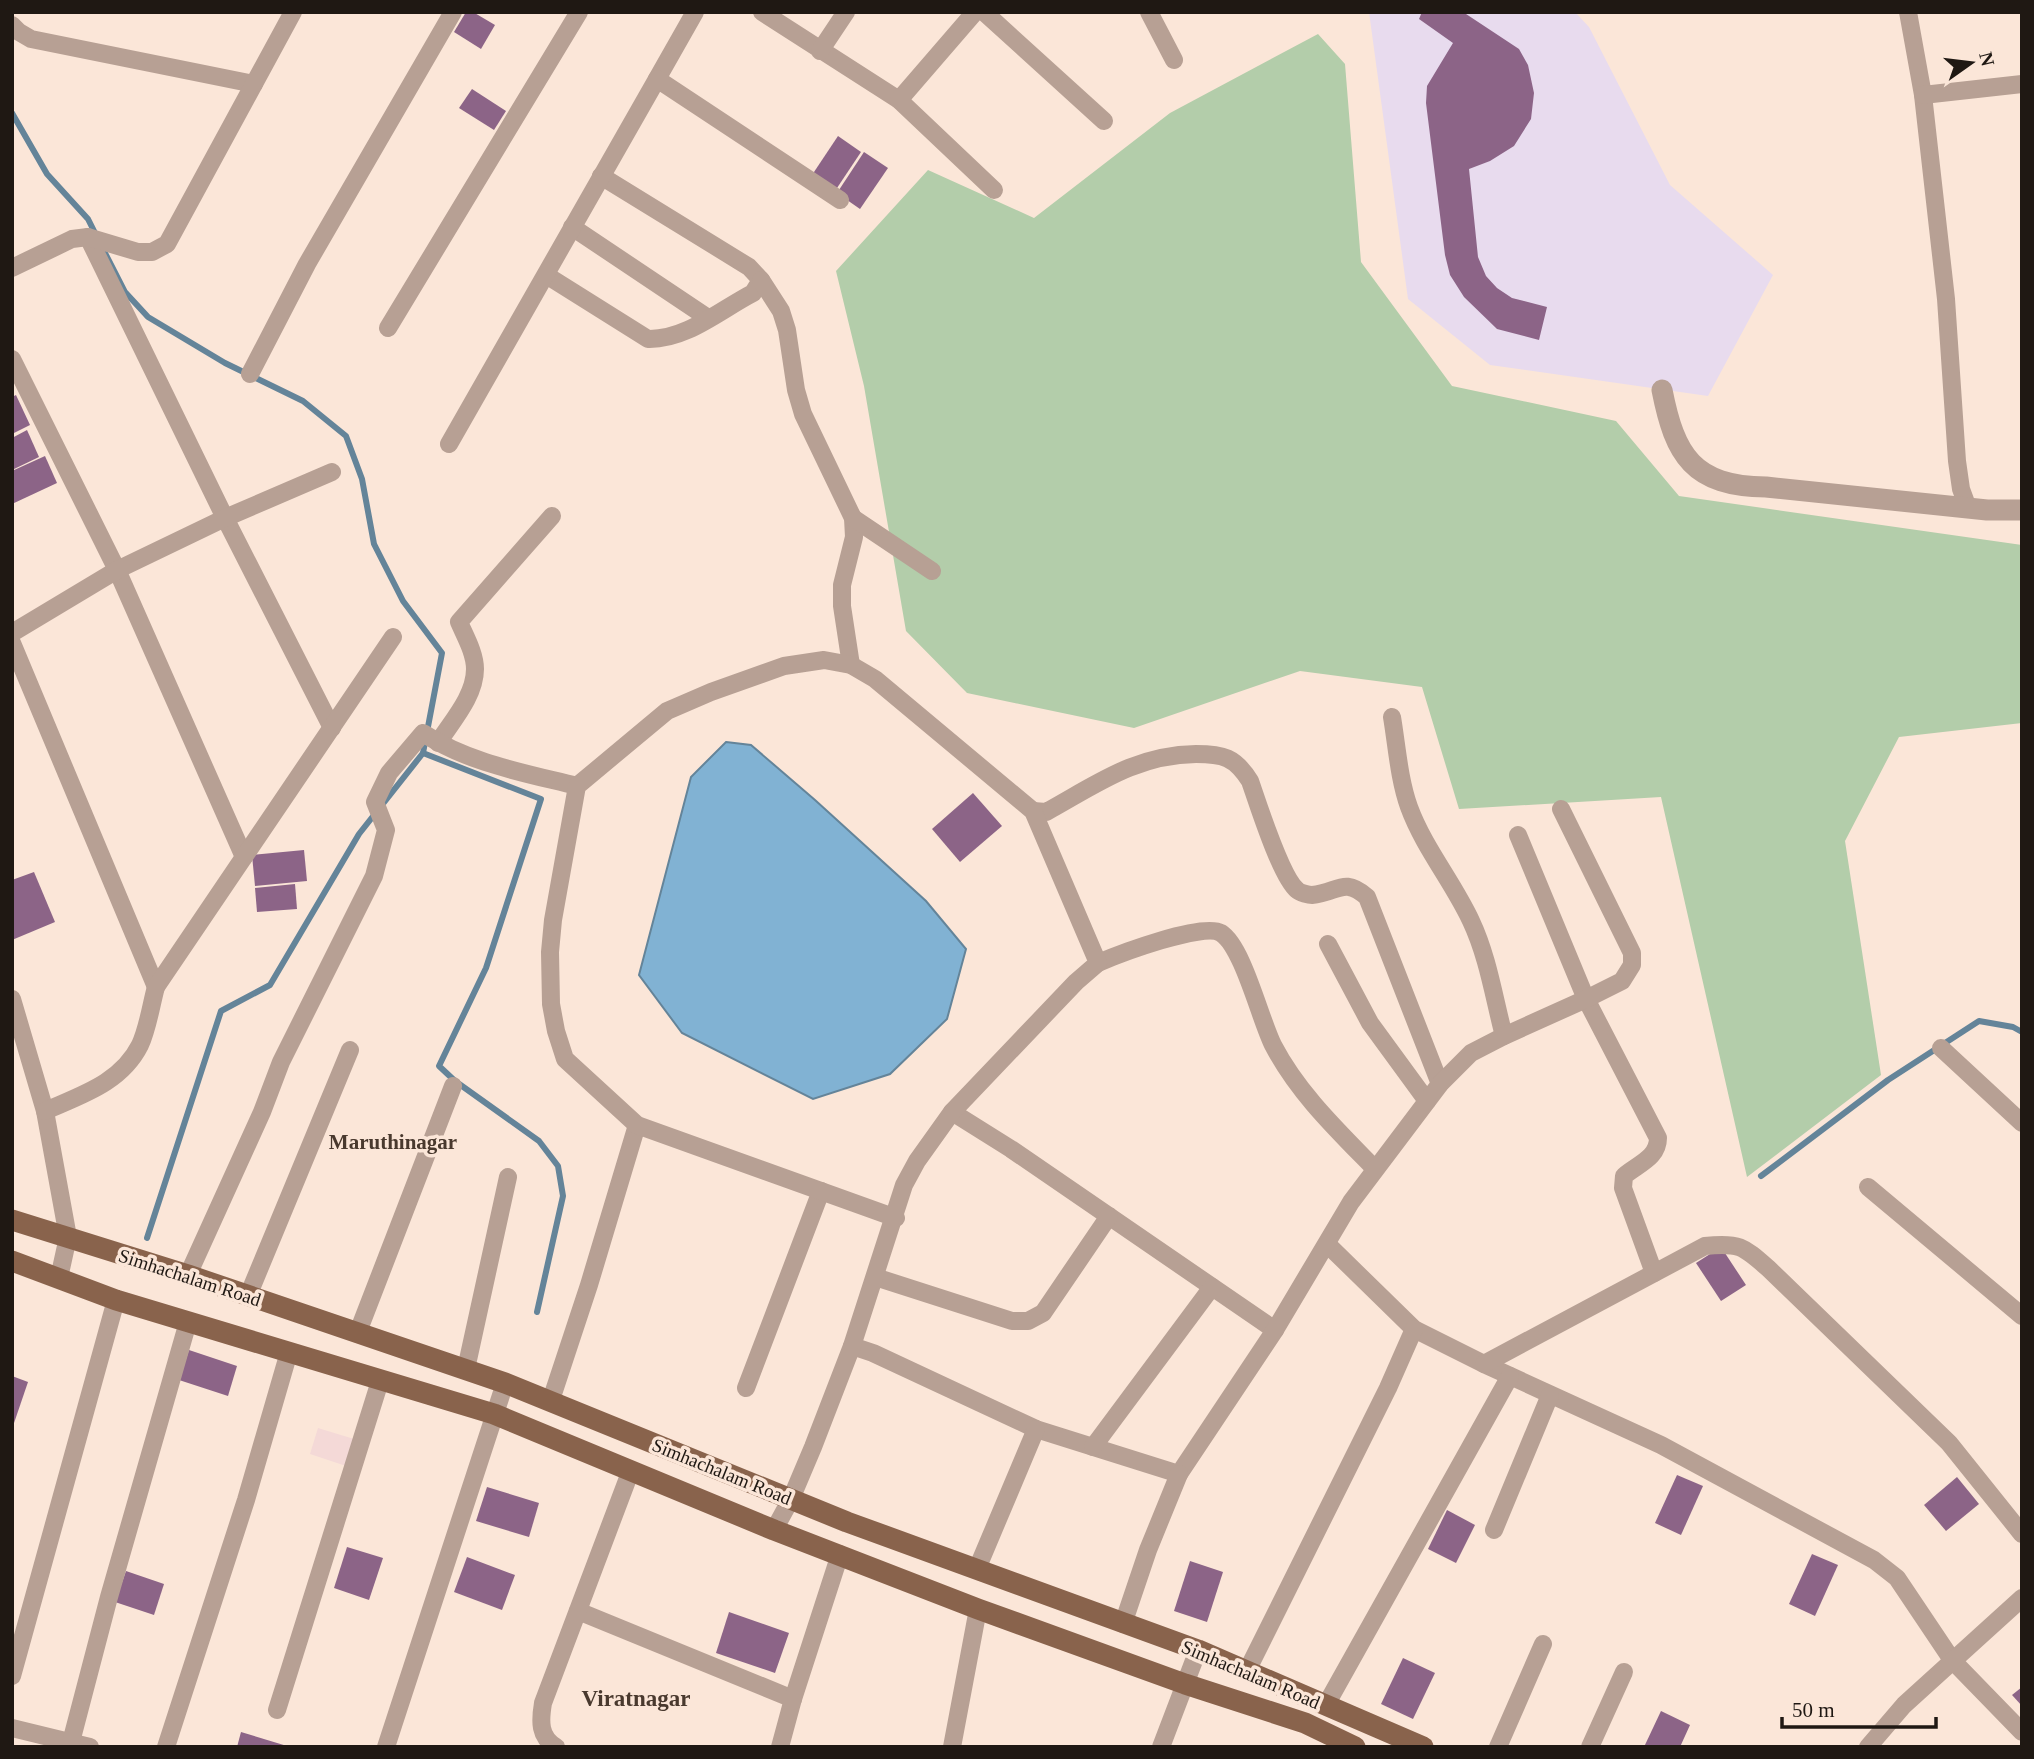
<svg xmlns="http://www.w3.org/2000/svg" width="2034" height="1759" font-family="Georgia,serif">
<rect width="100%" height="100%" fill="#fbe6d8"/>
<path fill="#f4d9d7" d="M318,1428L354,1439L346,1466L310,1454Z"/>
<path fill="#e8dbee" d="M1369,12H1575L1589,27L1670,185L1773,275L1708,396L1490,365L1408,299Z"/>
<path fill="#b3cdaa" d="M1318,34L1345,64L1361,262L1452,386L1616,421L1679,496L2022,545V723L1899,737L1845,841L1881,1075L1747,1177L1661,797L1459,809L1422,687L1300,671L1134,728L967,693L906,631L864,386L836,271L928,170L1034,218L1170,113Z"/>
<path fill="#81b2d3" stroke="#648499" stroke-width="2" d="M726,742L751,745L815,800L926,901L966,949L947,1019L890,1074L813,1099L682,1033L639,975L691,777Z"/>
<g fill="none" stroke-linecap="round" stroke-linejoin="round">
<g stroke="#648499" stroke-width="6">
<path d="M12,113L47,174L88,219L96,235"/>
<path d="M104,251L125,292L148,317L225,363L303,401L346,436L362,479L374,544L403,601L442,653L423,753L541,799L486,968L439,1066L455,1081L539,1141L558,1166L563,1196L537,1312"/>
<path d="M1761,1176L1888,1080L1979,1021L2013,1027L2022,1032"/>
<path d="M147,1238L221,1011L270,985L359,834L423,753"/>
</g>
</g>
<g fill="#8c6487">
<path d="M466,12H473L495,25L481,49L454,32Z"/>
<path d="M1422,12H1463L1519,49L1528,65L1534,93L1531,119L1514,146L1490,161L1469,169L1478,257L1486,276L1497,288L1512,298L1547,307L1539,340L1497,329L1464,297L1450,275L1445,255L1426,103L1427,86L1453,43L1419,19Z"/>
<path d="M472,89L506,111L494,130L459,108Z"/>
<path d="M838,136L861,152L835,191L812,175Z"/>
<path d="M864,152L888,168L860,209L837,193Z"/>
<path d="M16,395L30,425L12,434V397Z"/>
<path d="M27,430L39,457L12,470V438Z"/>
<path d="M45,456L57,483L12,504V471Z"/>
<path d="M973,793L1002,826L960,862L932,829Z"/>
<path d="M304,850L307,881L255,886L252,855Z"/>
<path d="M34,872L55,922L12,940V880Z"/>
<path d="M295,884L297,909L257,912L255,888Z"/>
<path d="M1721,1247L1746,1285L1721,1301L1696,1263Z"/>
<path d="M189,1350L237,1366L228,1396L179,1380Z"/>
<path d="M12,1376L28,1382L13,1426H12Z"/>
<path d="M1677,1475L1703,1486L1681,1535L1655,1523Z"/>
<path d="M1957,1477L1979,1504L1946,1531L1924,1505Z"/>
<path d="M487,1487L539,1503L529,1537L476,1521Z"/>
<path d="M1447,1510L1475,1525L1456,1563L1428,1549Z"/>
<path d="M347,1547L383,1558L369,1600L334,1588Z"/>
<path d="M1812,1554L1838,1565L1815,1616L1789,1604Z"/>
<path d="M467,1557L515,1575L502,1610L454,1592Z"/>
<path d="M1190,1561L1223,1572L1207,1622L1174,1611Z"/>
<path d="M126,1571L164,1584L154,1615L115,1602Z"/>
<path d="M729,1612L789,1633L775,1673L716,1653Z"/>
<path d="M1403,1658L1435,1673L1413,1719L1381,1704Z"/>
<path d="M2022,1687V1706L2012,1695Z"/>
<path d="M1661,1711L1690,1725L1680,1747H1644Z"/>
<path d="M241,1732L287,1746V1747H237Z"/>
</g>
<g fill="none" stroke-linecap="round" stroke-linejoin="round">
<g stroke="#b7a094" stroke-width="18">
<path d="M762,12L899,100L994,190"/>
<path d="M984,12L1104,121"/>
<path d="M1149,12L1174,60"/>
<path d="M1908,12L1923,95L1946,299L1957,461L1961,489L1968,508"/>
<path d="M12,25L19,32L31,39L254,84"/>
<path d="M820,51L846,12"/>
<path d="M657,79L695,12"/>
<path d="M1923,95L2022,84"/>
<path d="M899,100L975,12"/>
<path d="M572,227L708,318"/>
<path d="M88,237L225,518L332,728"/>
<path d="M12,268L72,239L88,237L138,252H152L167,244L293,12"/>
<path d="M546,275L648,339C686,340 720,310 753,293L761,280L749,267L601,176"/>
<path d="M761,280L781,311L787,330L796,390L803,414L853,518L854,537L842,585V606L851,665"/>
<path d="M388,328L579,12"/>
<path d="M12,359L117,570L244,857"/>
<path d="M250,374L307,264L453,12"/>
<path d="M449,444L657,79L840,200"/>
<path d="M853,518L932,571"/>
<path d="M12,633L117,570L225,518L332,472"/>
<path d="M12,643L156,987"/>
<path d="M1392,717C1397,747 1399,779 1409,807C1424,848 1453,882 1471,921C1488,957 1494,998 1504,1036"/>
<path d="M438,743C452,721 475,696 475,669C475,653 465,636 459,622L552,516"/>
<path d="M1033,811L1046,812C1097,784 1135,755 1196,754C1223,754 1235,757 1250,781C1258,804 1281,877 1297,890C1300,893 1309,895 1312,895C1338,893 1343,876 1367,897L1440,1084"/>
<path d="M1518,835L1586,999L1658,1138C1658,1158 1638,1164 1624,1176L1623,1188L1654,1273"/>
<path d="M1328,944L1370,1023L1427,1101"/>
<path d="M1098,963C1119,954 1203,922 1221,933C1243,947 1260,1019 1273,1045C1298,1093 1337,1130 1375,1169"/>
<path d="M12,999L45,1111L68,1237L59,1278"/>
<path d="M1941,1048L2022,1123"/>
<path d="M45,1111C81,1095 121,1083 140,1045C148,1028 151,1005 156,987L393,637"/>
<path d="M952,1112L1011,1149L1275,1330"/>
<path d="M1868,1187L2022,1316"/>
<path d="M1327,1244L1414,1329L1484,1364L1661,1445L1874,1560L1897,1578L1952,1660L2022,1732"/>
<path d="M188,1275L262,1112L281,1062L374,876L386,830L375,802L389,773L423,733C468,763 525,773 577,786"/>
<path d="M875,1277L1012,1321H1028L1043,1313L1109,1216"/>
<path d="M248,1296L350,1050"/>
<path d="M358,1332L453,1086"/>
<path d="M852,1346L873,1353L1036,1429L1179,1474L1275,1330L1351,1202L1440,1084L1471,1053L1504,1036L1586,999L1622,981L1632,965V953L1561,809"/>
<path d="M1484,1364L1705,1246C1740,1242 1744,1247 1770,1270L1949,1443L2022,1534"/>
<path d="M466,1369L508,1177"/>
<path d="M746,1388L821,1191"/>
<path d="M551,1400L589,1285L637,1125"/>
<path d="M1093,1447L1212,1287"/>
<path d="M774,1530L791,1499L813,1447L852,1346L904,1185L917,1161L952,1112L1076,982L1098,963L1033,811L875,679L851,665L824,660L784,666L711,692L667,711L577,786L553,920L550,952L551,1004L556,1031L565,1059L637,1125L896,1218"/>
<path d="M1494,1530L1550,1395"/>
<path d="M977,1569L1036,1429"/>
<path d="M578,1611L793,1699"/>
<path d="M1123,1624L1148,1550L1179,1474"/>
<path d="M1247,1671L1388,1388L1414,1329"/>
<path d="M12,1676L116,1300"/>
<path d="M1326,1705L1510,1376"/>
<path d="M277,1710L380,1381"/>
<path d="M12,1728L90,1747"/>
<path d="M71,1742L109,1597L188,1322"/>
<path d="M166,1747L246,1500L289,1352"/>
<path d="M386,1747L505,1383"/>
<path d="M556,1747C539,1737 540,1721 543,1703L631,1470"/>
<path d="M780,1747L793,1699L840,1554"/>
<path d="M952,1747L978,1609"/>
<path d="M1161,1747L1198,1650"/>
<path d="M1498,1747L1543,1644"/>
<path d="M1590,1747L1624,1672"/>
<path d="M1868,1747L1904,1705L2022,1598"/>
</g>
<path stroke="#b7a094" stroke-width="21" d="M1662,390C1675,456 1693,486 1766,487L1987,510H2022"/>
<g stroke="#89634c" stroke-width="21">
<path d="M12,1220L188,1275L505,1383L847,1522L1198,1650L1423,1747"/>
<path d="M12,1261L116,1300L494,1414L774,1530L978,1609L1185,1684L1305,1723L1355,1747"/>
</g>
</g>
<g text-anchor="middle" stroke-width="7" stroke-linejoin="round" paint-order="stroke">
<g font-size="19" fill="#1f1813" stroke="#fbe6d8">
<text transform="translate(190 1277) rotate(18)" y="7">Simhachalam Road</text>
<text transform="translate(722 1471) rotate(22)" y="7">Simhachalam Road</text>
<text transform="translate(1251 1674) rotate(23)" y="7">Simhachalam Road</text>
</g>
<g font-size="21" font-weight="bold" fill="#49392e" stroke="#fbe6d8">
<text x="393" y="1149">Maruthinagar</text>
</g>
<g font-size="23" font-weight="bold" fill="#49392e" stroke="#fbe6d8">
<text x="636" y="1706">Viratnagar</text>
</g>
</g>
<rect width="2034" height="1759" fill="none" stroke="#1f1813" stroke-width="28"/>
<g transform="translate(1971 63) rotate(76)" stroke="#fbe6d8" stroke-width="5" paint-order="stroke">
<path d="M0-5L12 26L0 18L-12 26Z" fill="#1f1813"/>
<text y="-10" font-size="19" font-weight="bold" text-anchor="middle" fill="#1f1813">N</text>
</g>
<path d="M1782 1717v10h154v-10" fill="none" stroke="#1f1813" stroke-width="3.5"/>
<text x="1792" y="1717" font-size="21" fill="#1f1813" stroke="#fbe6d8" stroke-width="5" paint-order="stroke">50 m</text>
</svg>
